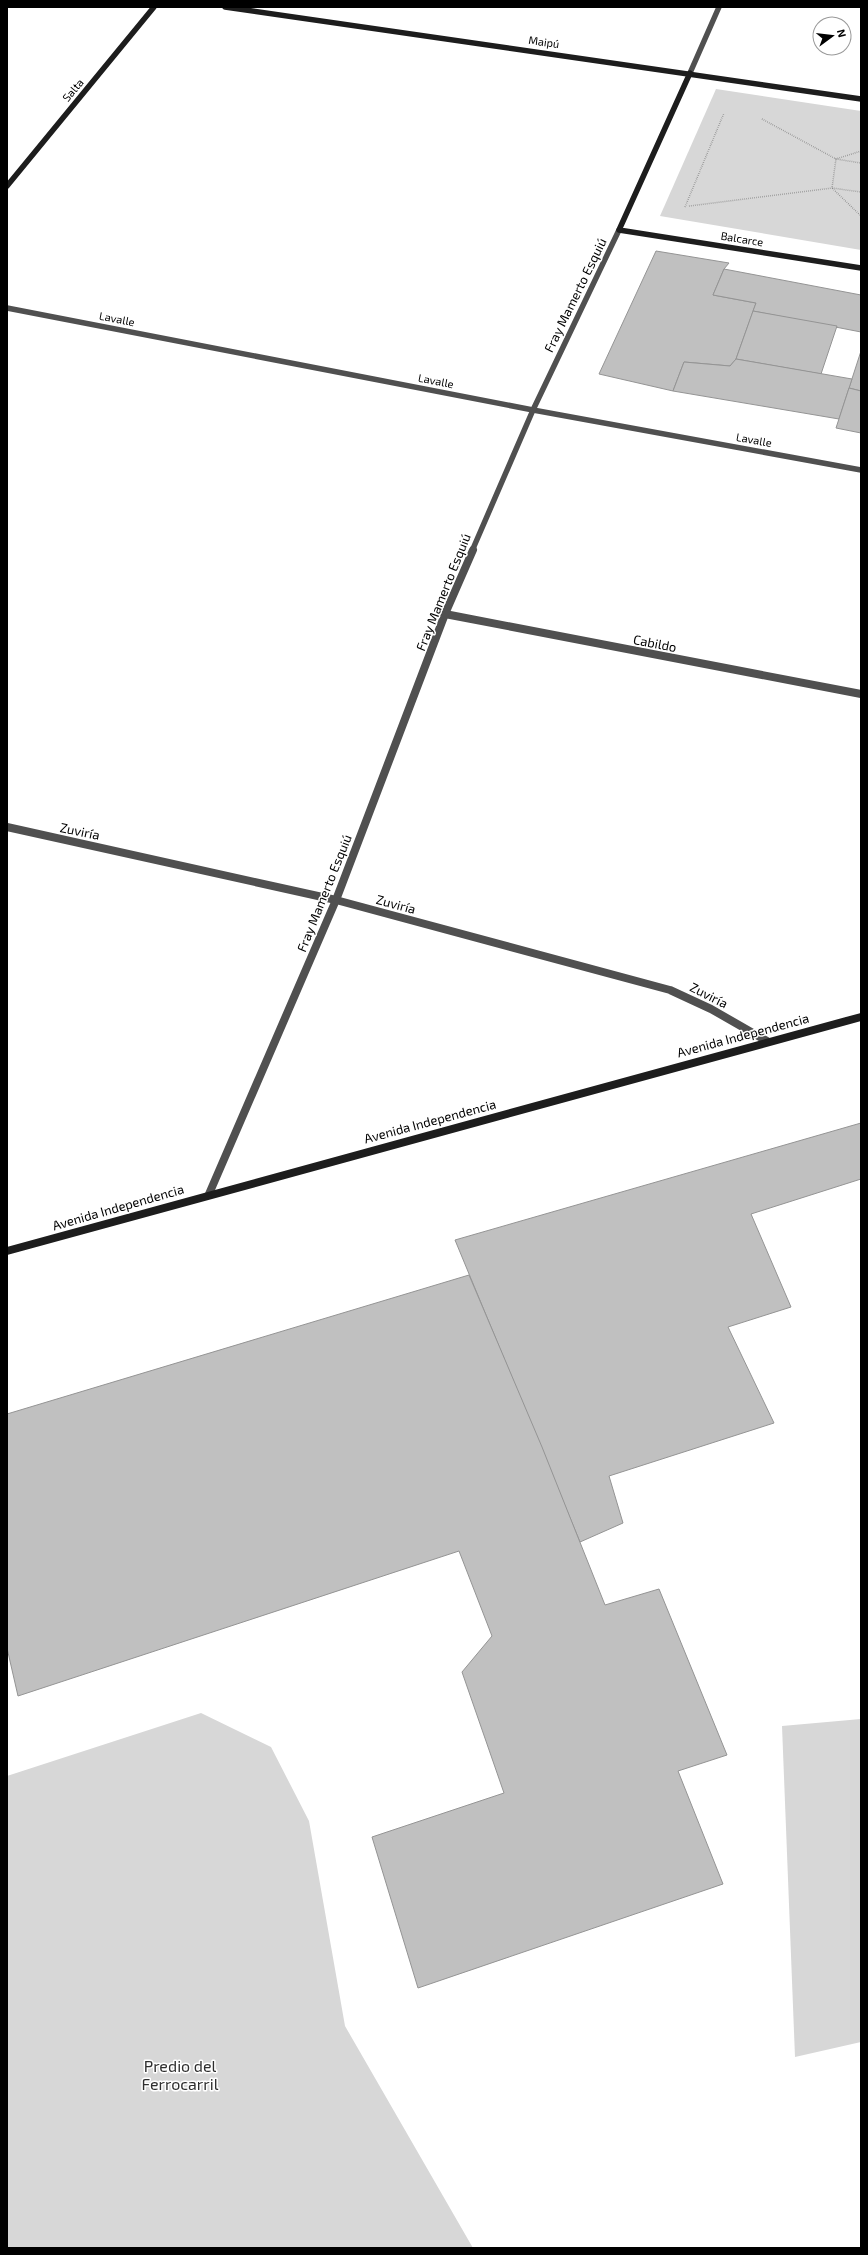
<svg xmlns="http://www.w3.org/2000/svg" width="868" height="2255" font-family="'Exo 2',sans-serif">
<rect width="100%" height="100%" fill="#fff"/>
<g fill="#d7d7d7">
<path d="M716,89L861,111V250L660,216Z"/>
<path d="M201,1713L271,1747L309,1821L345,2026L473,2248H7V1776Z"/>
<path d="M861,1719V2042L795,2057L782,1726Z"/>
</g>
<g fill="#c0c0c0" stroke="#949494">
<path d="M656,251L729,263L724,269L713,295L756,303L736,359L730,366L684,362L673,391L599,374Z"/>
<path d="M724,269L861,295V332L753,311L756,303L713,295Z"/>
<path d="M753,311L837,326L821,374L736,359Z"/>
<path d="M861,351V391L849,388Z"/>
<path d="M736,359L852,379L839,419L673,391L684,362L730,366Z"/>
<path d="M849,388L861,391V433L836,428Z"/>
<path d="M861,1123V1179L751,1214L791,1307L728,1327L774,1423L609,1476L623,1523L580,1542L455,1240Z"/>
<path d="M469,1275L542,1447L605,1605L659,1589L727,1755L678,1771L723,1884L418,1988L372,1837L504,1793L462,1672L492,1636L459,1551L18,1696L7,1648V1414Z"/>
</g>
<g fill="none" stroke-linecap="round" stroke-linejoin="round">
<g stroke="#727272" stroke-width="1.5" stroke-dasharray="0.5 1.5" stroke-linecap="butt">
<path d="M762,119L836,159L861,163"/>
<path d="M861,151L836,159L832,188L861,216"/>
<path d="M689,206L832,188L861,192"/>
<path d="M685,207L724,113"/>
</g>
<g stroke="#505050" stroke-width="5.5">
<path d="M690,73L719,7"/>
<path d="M7,308L533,410L861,470"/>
<path d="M472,551L533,410L619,230"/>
</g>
<g stroke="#505050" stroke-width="8">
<path d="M445,614L861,694"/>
<path d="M7,827L336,900L670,990L711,1009L767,1041"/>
<path d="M209,1194L336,900L445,614L473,550"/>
</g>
<g stroke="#1d1d1d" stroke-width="5.5">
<path d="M225,7L861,99"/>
<path d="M690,73L619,230L861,268"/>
<path d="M7,186L154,7"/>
</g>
<path stroke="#1d1d1d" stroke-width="8" d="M7,1251L861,1017"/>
</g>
<g text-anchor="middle" stroke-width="3" stroke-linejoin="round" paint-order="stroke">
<g font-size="11" fill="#000" stroke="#fff">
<text transform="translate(544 42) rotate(8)" y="4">Maipú</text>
<text transform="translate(73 90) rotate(-50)" y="4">Salta</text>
<text transform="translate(742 239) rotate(9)" y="4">Balcarce</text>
<text transform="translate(117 319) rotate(11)" y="4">Lavalle</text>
<text transform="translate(436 381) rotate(11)" y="4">Lavalle</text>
<text transform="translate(754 440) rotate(10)" y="4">Lavalle</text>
</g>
<g font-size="13" fill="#000" stroke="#fff">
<text transform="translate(575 295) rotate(-64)" y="5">Fray Mamerto Esquiú</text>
<text transform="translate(443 592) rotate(-68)" y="5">Fray Mamerto Esquiú</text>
<text transform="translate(655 643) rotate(11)" y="5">Cabildo</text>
<text transform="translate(80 831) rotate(12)" y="5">Zuviría</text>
<text transform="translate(324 893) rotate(-68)" y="5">Fray Mamerto Esquiú</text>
<text transform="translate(396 904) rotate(15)" y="5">Zuviría</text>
<text transform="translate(709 995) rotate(27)" y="5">Zuviría</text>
<text transform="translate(743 1035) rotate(-15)" y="5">Avenida Independencia</text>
<text transform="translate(430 1121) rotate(-15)" y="5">Avenida Independencia</text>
<text transform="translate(118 1207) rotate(-16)" y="5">Avenida Independencia</text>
</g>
<g font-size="16" fill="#2e2e2e" stroke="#fff">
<text x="180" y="2072">Predio del<tspan x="180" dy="18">Ferrocarril</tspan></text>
</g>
</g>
<rect width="868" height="2255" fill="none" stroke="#000000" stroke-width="16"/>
<g transform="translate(832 36) rotate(75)"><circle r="19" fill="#ffffff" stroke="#999999"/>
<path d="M0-3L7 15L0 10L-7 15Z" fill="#000000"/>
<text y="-6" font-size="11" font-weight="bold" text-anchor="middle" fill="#000000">N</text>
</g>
</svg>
